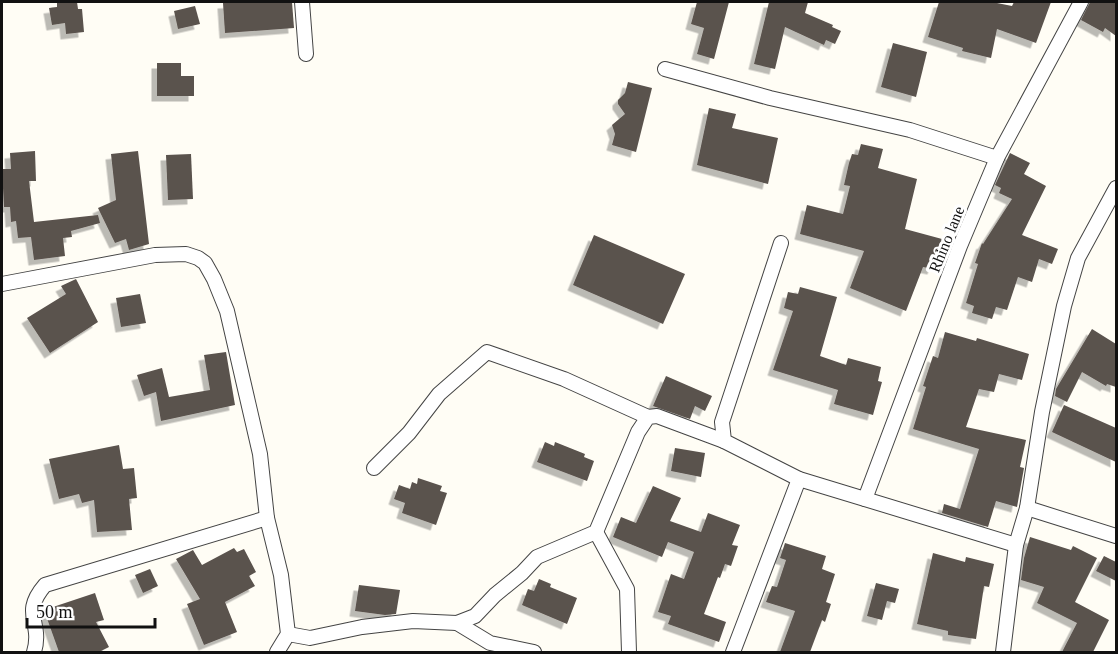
<svg xmlns="http://www.w3.org/2000/svg" width="1118" height="654" font-family="Georgia,serif">
<defs>
<filter id="shadow"><feDropShadow dx="-5.5" dy="5.5" stdDeviation="0" flood-color="#0004"/></filter>
</defs>
<rect width="100%" height="100%" fill="#fffdf5"/>
<g fill="#5a524d" filter="url(#shadow)">
<path d="M57,2H77L78,9H82L84,32L66,34L65,23L52,25L49,8L57,7Z"/>
<path d="M249,2H292L294,28L225,33L223,3Z"/>
<path d="M697,2H729L714,59L697,54L704,28L691,24Z"/>
<path d="M769,2H808L805,13L833,25L832,27L841,31L835,44L826,40L824,45L785,27L775,69L754,64Z"/>
<path d="M939,2H992L1012,6L1014,2H1051L1036,43L997,29L991,58L962,51L963,48L928,37Z"/>
<path d="M1090,2H1116V36L1105,28L1103,32L1081,20Z"/>
<path d="M195,6L200,24L178,29L174,11Z"/>
<path d="M893,43L927,52L916,97L881,87Z"/>
<path d="M157,63H181V76H194V96H157Z"/>
<path d="M628,82L652,88L636,152L612,145L615,134L612,125L625,114L618,104V100L625,93Z"/>
<path d="M709,108L736,114L732,128L778,138L768,184L697,165Z"/>
<path d="M861,144L883,149L878,168L917,179L905,229L942,239L933,269L923,267L906,311L850,288L864,251L800,234L807,205L843,214L850,186L844,185L849,163L852,154L858,155Z"/>
<path d="M35,151L36,181H29L34,222L98,215L100,223L71,231L72,237L63,238L65,256L34,260L31,237L18,238L16,221L11,222L10,207H4L2,169H11L10,153Z"/>
<path d="M138,151L149,244L129,250L126,239L115,243L98,208L116,200L111,154Z"/>
<path d="M1010,153L1030,163L1024,174L1046,186L1022,235L1058,249L1052,264L1039,259L1032,282L1018,277L1007,310L996,307L992,319L972,313L974,306L966,303L978,264L975,263L982,243L983,244L1012,199L999,193L1001,188L995,185Z"/>
<path d="M191,154L193,199L168,200L166,155Z"/>
<path d="M594,235L685,274L663,324L573,285Z"/>
<path d="M76,279L98,322L50,353L27,318L66,294L61,286Z"/>
<path d="M800,287L837,297L820,356L846,365L848,358L881,367L878,381L882,382L873,415L834,404L838,390L773,370L793,311L784,308L788,292L798,294Z"/>
<path d="M140,294L146,323L121,327L116,298Z"/>
<path d="M1092,329L1116,344V387L1107,384L1106,386L1082,372L1067,402L1055,396L1056,389Z"/>
<path d="M945,332L976,341L977,338L1029,354L1022,380L999,374L994,392L979,389L966,427L1026,440L1020,467L1024,468L1017,507L996,501L988,527L942,513L944,504L960,509L979,449L913,429L926,387L923,386L933,356L938,358Z"/>
<path d="M226,352L235,405L161,421L156,392L144,396L137,375L162,368L169,397L210,390L204,355Z"/>
<path d="M666,376L712,396L705,411L695,406L690,419L653,406Z"/>
<path d="M1064,405L1116,428V462L1052,432Z"/>
<path d="M545,442L554,446L555,442L585,454L584,457L594,461L587,481L537,462Z"/>
<path d="M119,445L123,469L134,468L137,498L129,499L132,530L97,532L94,500L82,503L79,494L59,499L49,459Z"/>
<path d="M675,448L705,453L701,477L671,471Z"/>
<path d="M418,478L442,486L440,491L447,493L436,525L402,513L405,503L394,499L399,485L410,489L412,482L417,484Z"/>
<path d="M653,486L681,498L670,521L701,532L708,513L740,525L732,545L738,546L731,566L725,564L720,578L718,577L704,614L726,622L719,642L668,624L671,616L658,612L671,574L684,579L694,552L668,542L662,557L613,537L621,517L636,523Z"/>
<path d="M1030,537L1071,550L1073,546L1097,558L1075,602L1109,620L1093,652H1062L1077,623L1037,603L1044,587L1021,580L1024,558Z"/>
<path d="M785,543L826,556L822,569L835,574L826,602L831,604L825,622L822,620L810,652H780L795,611L766,602L772,586L777,587L786,560L780,558Z"/>
<path d="M234,548L237,552L244,549L256,572L249,576L255,586L225,602L237,632L204,645L187,604L200,599L176,559L193,550L202,565Z"/>
<path d="M933,553L965,562L966,557L994,564L989,587L984,586L976,639L948,635V631L917,624Z"/>
<path d="M1104,556L1116,562V581L1096,571Z"/>
<path d="M150,569L158,586L143,593L135,575Z"/>
<path d="M539,579L551,584L550,587L577,598L567,624L522,605L528,589L534,591Z"/>
<path d="M876,583L899,589L895,603L887,601L882,620L867,616Z"/>
<path d="M359,585L400,590L396,614L385,615L355,611Z"/>
<path d="M95,593L104,620L96,622L109,647L99,652H59L44,610Z"/>
</g>
<g fill="none" stroke-linecap="round" stroke-linejoin="round">
<g stroke="#444" stroke-width="16">
<g id="street">
<path d="M302,2L306,54"/>
<path d="M665,69L770,98L910,130L997,158"/>
<path d="M781,243L722,422L724,441L799,479L1016,545"/>
<path d="M2,284L155,255L186,254L198,258L205,263L214,279L227,311L260,454L267,518L281,575L288,634L277,652"/>
<path d="M374,468L409,433L439,394L487,352L564,379L648,417"/>
<path d="M865,499L960,246L997,158L1081,2"/>
<path d="M1027,508L1116,536"/>
<path d="M596,532L627,589L629,652"/>
<path d="M457,623L490,643L534,652"/>
<path d="M288,634L310,638L362,627L413,621L457,623L475,616L495,595L522,573L537,557L596,532L638,432L648,417L657,416L724,441"/>
<path d="M34,652C43,622 20,614 45,585L267,518"/>
<path d="M733,652L799,479"/>
<path d="M1003,652L1016,545L1027,508L1042,412L1064,306L1078,258L1116,188"/>
</g>
</g>
<use href="#street" stroke="#fff" stroke-width="14"/>
</g>
<g text-anchor="middle" stroke-width="6" stroke-linejoin="round" paint-order="stroke">
<g font-size="16" fill="#111" stroke="#fff">
<text transform="translate(946 239) rotate(-68)" y="6">Rhino lane</text>
</g>
</g>
<rect width="1118" height="654" fill="none" stroke="#111111" stroke-width="6"/>
<path d="M27 618v9h128v-9" fill="none" stroke="#111111" stroke-width="3"/>
<text x="36" y="618" font-size="18" fill="#111111" stroke="#ffffff" stroke-width="4.5" paint-order="stroke">50 m</text>
</svg>
